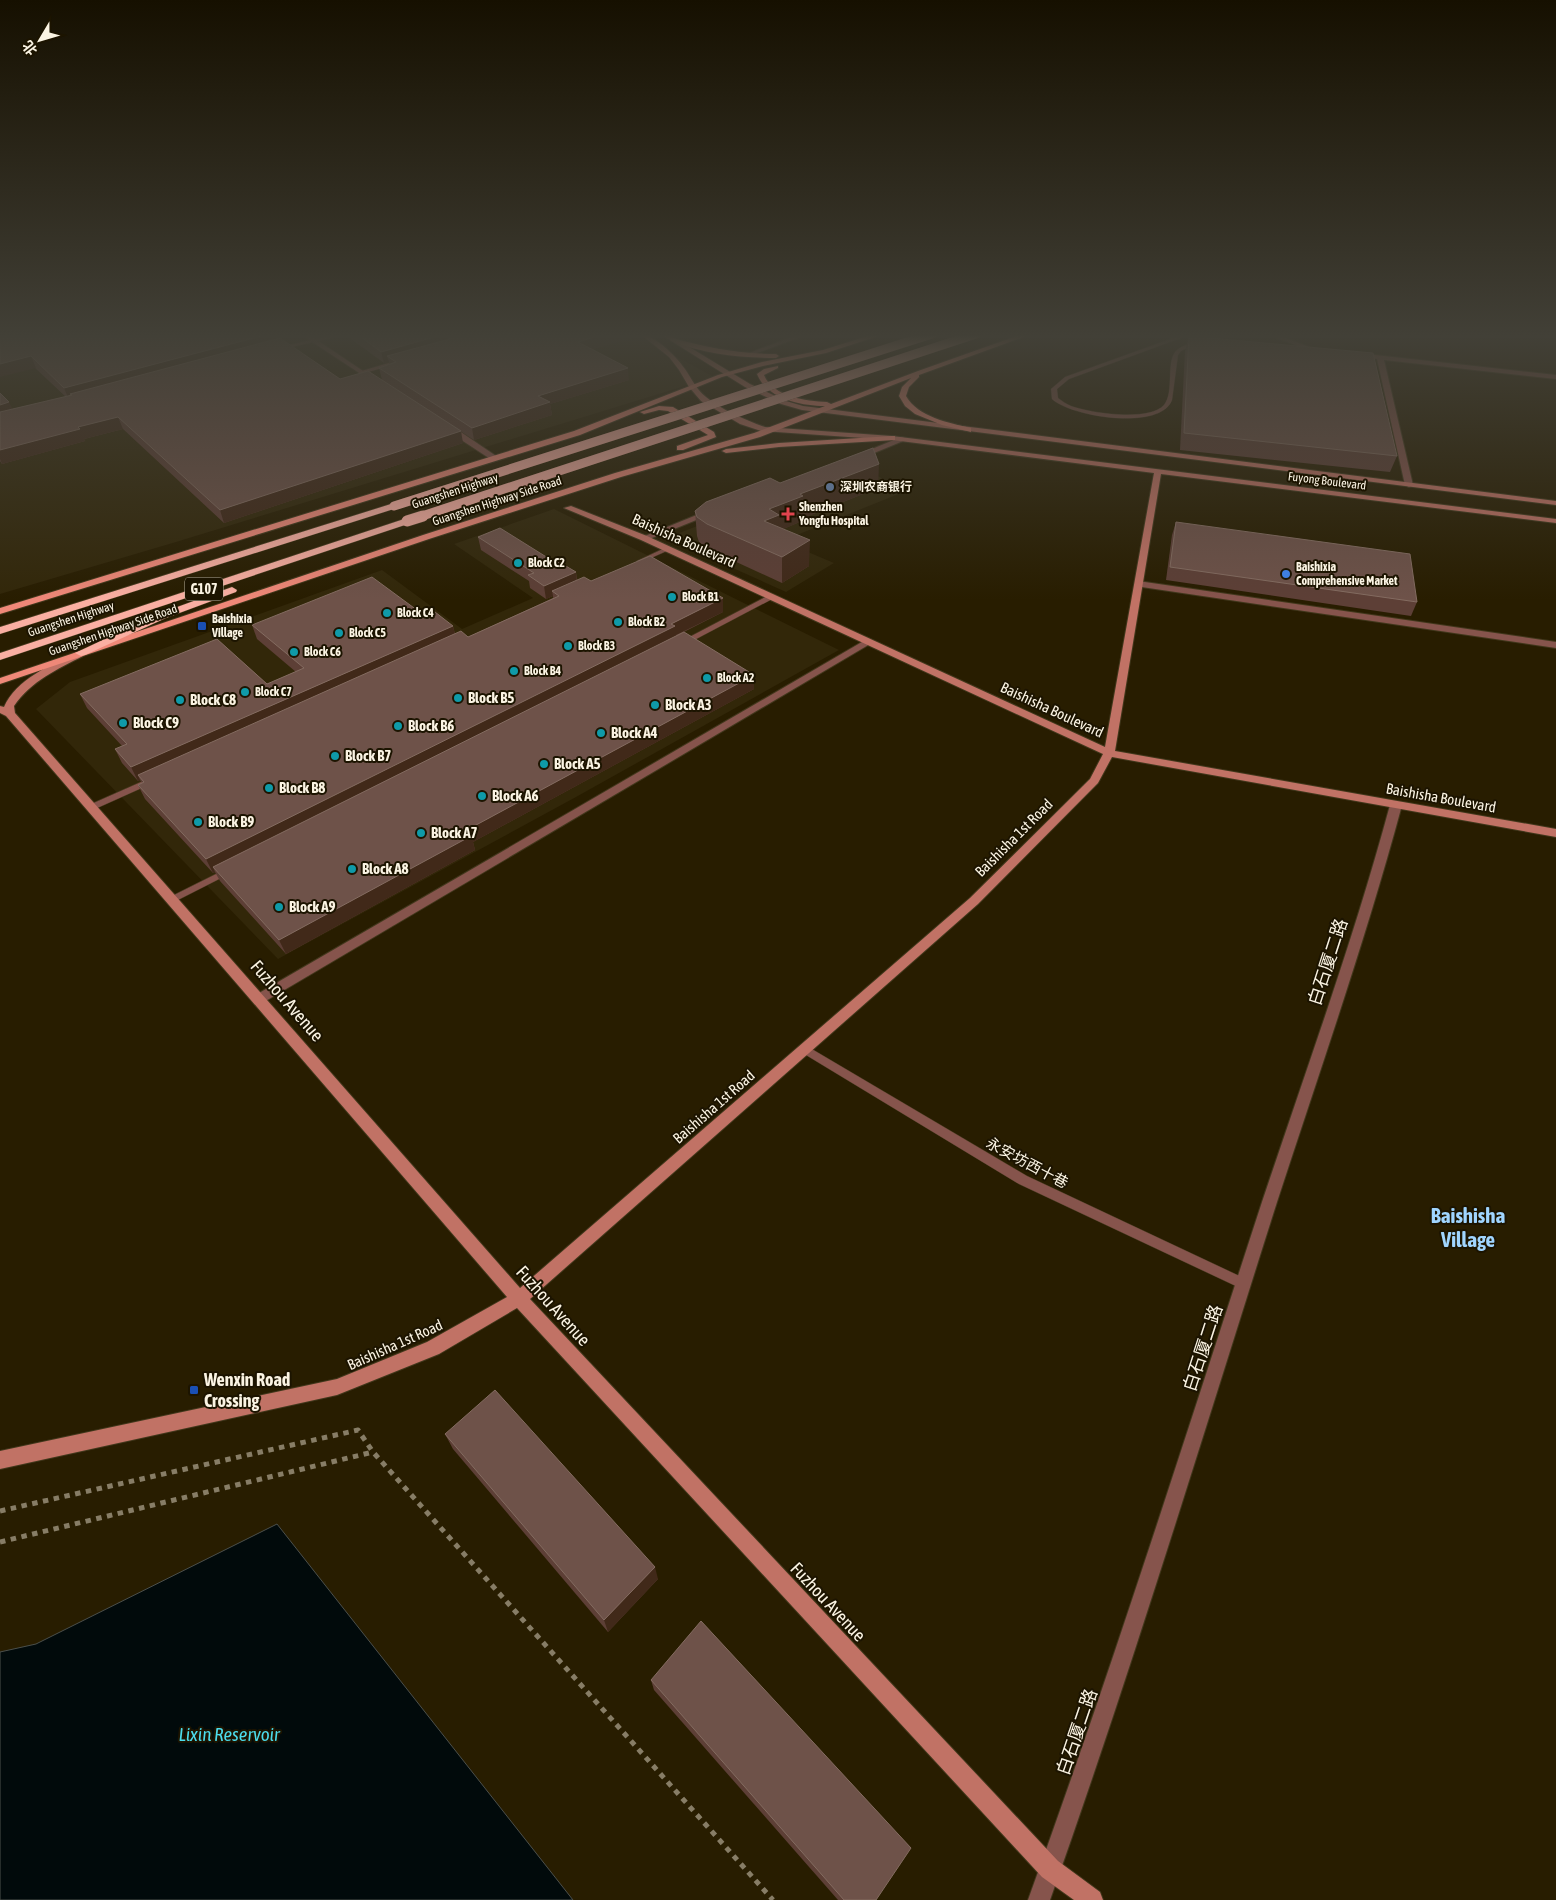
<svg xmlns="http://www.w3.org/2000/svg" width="1556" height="1900" font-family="'Asap Condensed','Noto Sans SC',sans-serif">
<rect width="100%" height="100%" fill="#281d00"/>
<g fill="#322709">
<path d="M0,334H635L714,377L176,542L0,594Z"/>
<path d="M857,465L906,491L782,541L834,563L786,592L666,538Z"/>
<path d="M554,509L839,650L576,797L278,959L36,709L70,682L382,570L462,629L533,598L454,544Z"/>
</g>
<path fill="#010a0b" stroke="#4c504c" d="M277,1524L573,1900H0V1652L36,1644Z"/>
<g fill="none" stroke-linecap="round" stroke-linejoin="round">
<g stroke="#41371b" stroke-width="1">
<g id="lane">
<path d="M337,334H349L279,350L276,348Z"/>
<path d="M672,334H681L669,339L666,337Z"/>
<path d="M1184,334H1192L1069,379L1057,389L1058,398C1062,401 1066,404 1071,406C1090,413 1149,422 1164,405C1175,392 1165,360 1177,350C1180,347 1186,345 1190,343C1199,339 1206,334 1215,334L1181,351L1178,355L1172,400C1161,431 1071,417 1052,399L1051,389L1065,377Z"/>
<path d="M402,359L405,361L404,362L361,374L358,372Z"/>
<path d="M667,547L670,549L669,550L642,562L637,561Z"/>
<path d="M769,595L776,597L683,646H680L676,644Z"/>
<path d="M150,778L153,779L154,781L153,783L95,809H89L88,807L89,805Z"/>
<path d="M230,867L235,870L233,872L176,901L173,902L168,899L170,897Z"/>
<path d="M805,1045L1027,1176L1248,1280L1250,1284L1248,1288L1244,1290L1240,1288L1019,1184L801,1052L800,1049L801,1046Z"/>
</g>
</g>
<g stroke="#41371b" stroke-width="2">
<g id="street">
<path d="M300,334H308L378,381L373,382Z"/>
<path d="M799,334H809L749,356L744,355Z"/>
<path d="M1265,334H1275L1320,351L1315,352Z"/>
<path d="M1357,353L1556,375V379L1384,360L1413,485L1409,487L1405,485L1377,359L1355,356V354Z"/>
<path d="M446,426H452L499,458L492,460L446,430Z"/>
<path d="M901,437L908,439L862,458L855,456Z"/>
<path d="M709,510L716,512L647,540L640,538Z"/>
<path d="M1138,581L1556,642V648L1135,586V582Z"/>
<path d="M867,639L870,640V644L264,1002H254L253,999L254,996Z"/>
<path d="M1396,801L1402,805C1366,939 1320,1070 1277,1202C1203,1435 1132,1669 1050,1900H1028C1112,1669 1186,1435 1262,1202C1306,1070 1354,939 1390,805Z"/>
</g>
</g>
<g stroke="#41371b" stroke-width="2">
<g id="secondary">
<path d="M640,334C654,334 677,357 685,369C692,379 696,389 706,397C722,410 745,420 765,427L892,436L1556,519V523L1161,474L1115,751L1556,829V837L1112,757L1098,783L978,904L530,1299L1058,1861L1100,1892L1103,1900H1074L1042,1877L517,1308L439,1354L337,1395L0,1469V1451L337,1379L427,1342L507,1297L6,716L0,713V706L4,707C16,679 51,665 77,652H83V656C58,669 31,681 14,706L15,713L520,1288L970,898L1090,779L1103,754L641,540L564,508L571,506L647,536L1105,747L1154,473L892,440L761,431L740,424L701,401L689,387L679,370L669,357Z"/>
<path d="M660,334H668L750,384L786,401L803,406L1556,501V505L802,410L781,404L745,387Z"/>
</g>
</g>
<g stroke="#41371b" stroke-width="2">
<g id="primary">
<path d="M874,334H885L826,353L763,366L722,377L580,435L0,614V608L574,431L718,375L762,362L823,350Z"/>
<path d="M1022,334H1032L919,375V377L909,387L906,396C918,417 949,423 971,428V432L942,425L915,414L905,406L899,396L902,387L911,378L760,437L621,477L429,539L0,684V678L423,535L615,473L754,433L825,406C801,406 767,399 757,374L764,369L778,366V368L764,375C773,397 806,401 827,402L831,404L918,371Z"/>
<path d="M673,338C708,348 740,354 776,354L779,356L776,358C740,358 705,354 671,341L670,340Z"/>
<path d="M659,406L673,407L714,432L716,437L683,450H677V446L708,435L668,411L659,410L644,414L640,412Z"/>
<path d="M892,436H895V440L779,447L726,453L722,451L726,449L779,443Z"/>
</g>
</g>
<g stroke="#41371b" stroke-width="1">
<g id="highway">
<path d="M394,503L399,506L397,508L0,634V627Z"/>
<path d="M407,518L412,521L411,523L0,660V653Z"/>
<path d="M232,587L237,590L236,592L166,618L85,655L81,656L75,653L158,614Z"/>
</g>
</g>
<g stroke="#877d66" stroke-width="5" stroke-dasharray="5.5 5.5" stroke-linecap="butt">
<path d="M0,1511L358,1430L373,1452L773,1900"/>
<path d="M0,1542L373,1452"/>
</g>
<use href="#lane" fill="#86544c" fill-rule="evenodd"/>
<use href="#street" fill="#86544c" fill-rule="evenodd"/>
<use href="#secondary" fill="#c17265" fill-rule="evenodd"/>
<use href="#primary" fill="#ef8878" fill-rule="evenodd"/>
<use href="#highway" fill="#faafa2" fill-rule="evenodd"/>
<g stroke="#41371b" stroke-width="9" stroke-linecap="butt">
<g id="highway-bridge-far1">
<path d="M394,506L932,334"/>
<path d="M419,517L976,334"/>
</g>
</g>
<g stroke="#41371b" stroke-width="12" stroke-linecap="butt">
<path id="highway-bridge" d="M407,521L423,516"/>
</g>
<use href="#highway-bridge-far1" stroke="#faafa2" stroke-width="9"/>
<use href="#highway-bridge" stroke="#faafa2" stroke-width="11"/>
</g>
<g fill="#5d3f36">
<path d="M148,334H274L275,340L340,379L463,443L224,523L123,429L84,439L85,441L2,464L0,461V393L12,409L66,397L0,335L143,336Z"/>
<path d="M346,334H635V337L593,349L629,380L550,404L552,415L474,440L382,380L379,368L389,365V362L384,363L347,336Z"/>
<path d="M1189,336L1397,456L1390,472L1180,450L1185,351Z"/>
<path d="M780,483L878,488L803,518L802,521L783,529L809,566L782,583L708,549L699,542L697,536L695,511Z"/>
<path d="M1176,522L1417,602L1411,616L1166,580L1172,535Z"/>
<path d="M478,537L556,563L576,572L577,580L591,581L723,612L676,636L754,689L473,842L475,850L286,954L220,881L215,872L213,873L145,799L138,785L142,783L140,780L138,781L122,763L115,749L122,746L87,708L80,694L267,684L296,672L257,639L252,625L425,616L453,626L455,634L468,637L553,598V596L546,599L530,588L529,581L481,550Z"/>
<path d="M445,1434L658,1579L608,1632L453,1449Z"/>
<path d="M651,1680L876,1900H838L654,1690Z"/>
</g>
<g fill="#412919">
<path d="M269,334H274L277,345L72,395L70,394L72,399L69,400L64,388Z"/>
<path d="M445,334H488L387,356L389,362L384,363L381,352Z"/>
<path d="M604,334H635V337L579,353L578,342Z"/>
<path d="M31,356L36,368L0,377V364Z"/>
<path d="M628,368L629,380L550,404L552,415L474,440L472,428L538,396Z"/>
<path d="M9,402L15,414L0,418V405Z"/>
<path d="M118,417L123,429L84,439L85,441L2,464L0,459V450L78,427Z"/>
<path d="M461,431L463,443L224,523L220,510Z"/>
<path d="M879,464L878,488L803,518L802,521L779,531L764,521L769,509L800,494Z"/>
<path d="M810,540L809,566L782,583V557Z"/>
<path d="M576,572L577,585L552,591L553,596L546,599L544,586Z"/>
<path d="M723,598V612L676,635V640L213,867L215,872L213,873L206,859L671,624Z"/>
<path d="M453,626L456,639L138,775L140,780L138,781L131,767Z"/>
<path d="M754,675V689L473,842L475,850L286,954L279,940L465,831Z"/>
<path d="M655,1567L658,1579L608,1632L604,1620Z"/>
</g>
<g fill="#6e5249" stroke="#846c61">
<path d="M2,334H141L143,336L148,334H269L64,388L31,356L0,364V335Z"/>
<path d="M357,334H445L381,352Z"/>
<path d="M468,334H604L578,342L628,368L538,396L550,402L472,428L379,368L396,362L387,356Z"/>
<path d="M1189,336L1373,353L1397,456L1184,433Z"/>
<path d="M280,338L340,379L368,371L461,431L220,510L118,417L78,427L80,429L0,450V412L72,395L70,394Z"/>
<path d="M0,393L9,402L0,405Z"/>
<path d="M873,448L879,464L800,494L803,496L769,509L779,515L764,521L810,540L782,557L707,524L697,517L695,511L706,502L770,478L780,483Z"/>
<path d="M1176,522L1410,554L1417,602L1170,567Z"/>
<path d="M500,528L556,563L559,562L576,572L544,586L528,575L534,573L478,537Z"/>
<path d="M650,556L723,598L671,624L675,626L206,859L138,785L144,782L138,775L461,631L468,637L559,596L552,591L584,577L591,581Z"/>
<path d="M372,577L425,616L435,612L453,626L131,767L115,749L127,744L80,694L217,639L267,684L304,668L252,625Z"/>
<path d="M684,632L754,675L465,831L471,836L279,940L213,867Z"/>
<path d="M495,1390L655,1567L604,1620L445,1434Z"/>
<path d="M701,1621L911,1848L876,1900H844L651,1680Z"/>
</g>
<linearGradient id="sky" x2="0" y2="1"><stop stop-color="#161000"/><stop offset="0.56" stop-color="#424037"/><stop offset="1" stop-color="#424037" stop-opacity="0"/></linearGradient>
<rect width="1556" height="600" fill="url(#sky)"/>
<circle fill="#5c6f8a" stroke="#1c1400" stroke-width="2" cx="830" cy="487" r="5"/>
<path fill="#e0444e" stroke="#1c1400" stroke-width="2" d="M785.5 506.5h5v5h5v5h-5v5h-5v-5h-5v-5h5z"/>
<g fill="#0f9aa8" stroke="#1c1400" stroke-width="2">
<circle cx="518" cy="563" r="5"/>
<circle cx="672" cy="597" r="5"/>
<circle cx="387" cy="613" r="5"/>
<circle cx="618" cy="622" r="5"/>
<circle cx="339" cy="633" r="5"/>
<circle cx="568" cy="646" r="5"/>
<circle cx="294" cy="652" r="5"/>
<circle cx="514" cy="671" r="5"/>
<circle cx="707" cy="678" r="5"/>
<circle cx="245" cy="692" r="5"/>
<circle cx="458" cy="698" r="5"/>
<circle cx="180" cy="700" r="5"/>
<circle cx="655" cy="705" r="5"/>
<circle cx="123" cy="723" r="5"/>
<circle cx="398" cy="726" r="5"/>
<circle cx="601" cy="733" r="5"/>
<circle cx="335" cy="756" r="5"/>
<circle cx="544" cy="764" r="5"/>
<circle cx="269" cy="788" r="5"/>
<circle cx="482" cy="796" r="5"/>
<circle cx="198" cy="822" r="5"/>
<circle cx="421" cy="833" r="5"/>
<circle cx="352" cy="869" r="5"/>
<circle cx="279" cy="907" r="5"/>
</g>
<circle fill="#3f7fe0" stroke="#1c1400" stroke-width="2" cx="1286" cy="574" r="5"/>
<g fill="#1a4fb4" stroke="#1c1400" stroke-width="2">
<rect x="197" y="621" width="10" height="10" rx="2.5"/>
<rect x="189" y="1385" width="10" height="10" rx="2.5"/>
</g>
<g text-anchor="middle" stroke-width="4" stroke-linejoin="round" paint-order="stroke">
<g font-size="12" fill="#fbf4e3" stroke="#1c1400">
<text transform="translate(1327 481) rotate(7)" y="4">Fuyong Boulevard</text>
<text transform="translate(455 491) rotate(-18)" y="4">Guangshen Highway</text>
<text transform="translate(497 501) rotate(-18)" y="4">Guangshen Highway Side Road</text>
<text transform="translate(71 619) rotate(-18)" y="4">Guangshen Highway</text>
<text transform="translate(113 630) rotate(-19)" y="4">Guangshen Highway Side Road</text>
</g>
<g font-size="12" font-weight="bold" fill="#fbf4e3" stroke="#1c1400" text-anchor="start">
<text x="840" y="491">深圳农商银行</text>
<text x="799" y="511">Shenzhen<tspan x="799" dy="14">Yongfu Hospital</tspan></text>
<text x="528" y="567">Block C2</text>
<text x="1296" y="571">Baishixia<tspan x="1296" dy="14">Comprehensive Market</tspan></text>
<text x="682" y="601">Block B1</text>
<text x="397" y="617">Block C4</text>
<text x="212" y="623">Baishixia<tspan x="212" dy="14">Village</tspan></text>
<text x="628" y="626">Block B2</text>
<text x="349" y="637">Block C5</text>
<text x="578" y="650">Block B3</text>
<text x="304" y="656">Block C6</text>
<text x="524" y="675">Block B4</text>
<text x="717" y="682">Block A2</text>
<text x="255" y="696">Block C7</text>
</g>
<rect fill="#1c1400" stroke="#b8b19f" stroke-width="1" x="185" y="577.5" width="38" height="23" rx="4"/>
<g font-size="14" font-weight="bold" fill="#fbf4e3">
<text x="204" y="594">G107</text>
</g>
<g font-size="15" fill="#fbf4e3" stroke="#1c1400">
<text transform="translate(684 541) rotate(24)" y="5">Baishisha Boulevard</text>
<text transform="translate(1052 710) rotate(25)" y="5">Baishisha Boulevard</text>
<text transform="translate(1441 798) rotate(10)" y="5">Baishisha Boulevard</text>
<text transform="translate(1014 838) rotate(-45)" y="5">Baishisha 1st Road</text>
<text transform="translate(714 1107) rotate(-41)" y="5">Baishisha 1st Road</text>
<text transform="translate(1027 1163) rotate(28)" y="5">永安坊西十巷</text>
<text transform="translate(395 1345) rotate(-24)" y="5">Baishisha 1st Road</text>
</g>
<g font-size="15" font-weight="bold" fill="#fbf4e3" stroke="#1c1400" text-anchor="start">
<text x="468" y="703">Block B5</text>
<text x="190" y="705">Block C8</text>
<text x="665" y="710">Block A3</text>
<text x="133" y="728">Block C9</text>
<text x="408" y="731">Block B6</text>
<text x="611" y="738">Block A4</text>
<text x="345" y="761">Block B7</text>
<text x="554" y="769">Block A5</text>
<text x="279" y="793">Block B8</text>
<text x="492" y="801">Block A6</text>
<text x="208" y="827">Block B9</text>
<text x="431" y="838">Block A7</text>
<text x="362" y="874">Block A8</text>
<text x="289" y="912">Block A9</text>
</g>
<g font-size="18" fill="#fbf4e3" stroke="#1c1400">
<text transform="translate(1328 962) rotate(-72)" y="6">白石厦二路</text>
<text transform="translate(287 1001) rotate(49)" y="6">Fuzhou Avenue</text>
<text transform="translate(553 1306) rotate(48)" y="6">Fuzhou Avenue</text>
<text transform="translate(1203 1348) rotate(-72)" y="6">白石厦二路</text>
<text transform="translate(828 1602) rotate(47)" y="6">Fuzhou Avenue</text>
<text transform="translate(1077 1732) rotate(-71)" y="6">白石厦二路</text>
</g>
<g font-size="18" font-weight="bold" fill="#fbf4e3" stroke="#1c1400" text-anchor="start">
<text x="204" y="1386">Wenxin Road<tspan x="204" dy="21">Crossing</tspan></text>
</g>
<g font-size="19" font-style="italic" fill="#4cdceb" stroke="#1c1400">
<text x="229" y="1741">Lixin Reservoir</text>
</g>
<g font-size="21" font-weight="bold" fill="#a0d5ff" stroke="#1c1400">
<text x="1468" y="1223">Baishisha<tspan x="1468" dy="24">Village</tspan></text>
</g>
</g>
<g transform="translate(40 40) rotate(232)" stroke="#1c1400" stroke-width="4" paint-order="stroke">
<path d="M0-4L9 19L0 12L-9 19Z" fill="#fbf4e3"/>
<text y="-8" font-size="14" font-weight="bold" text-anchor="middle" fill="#fbf4e3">北</text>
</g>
</svg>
